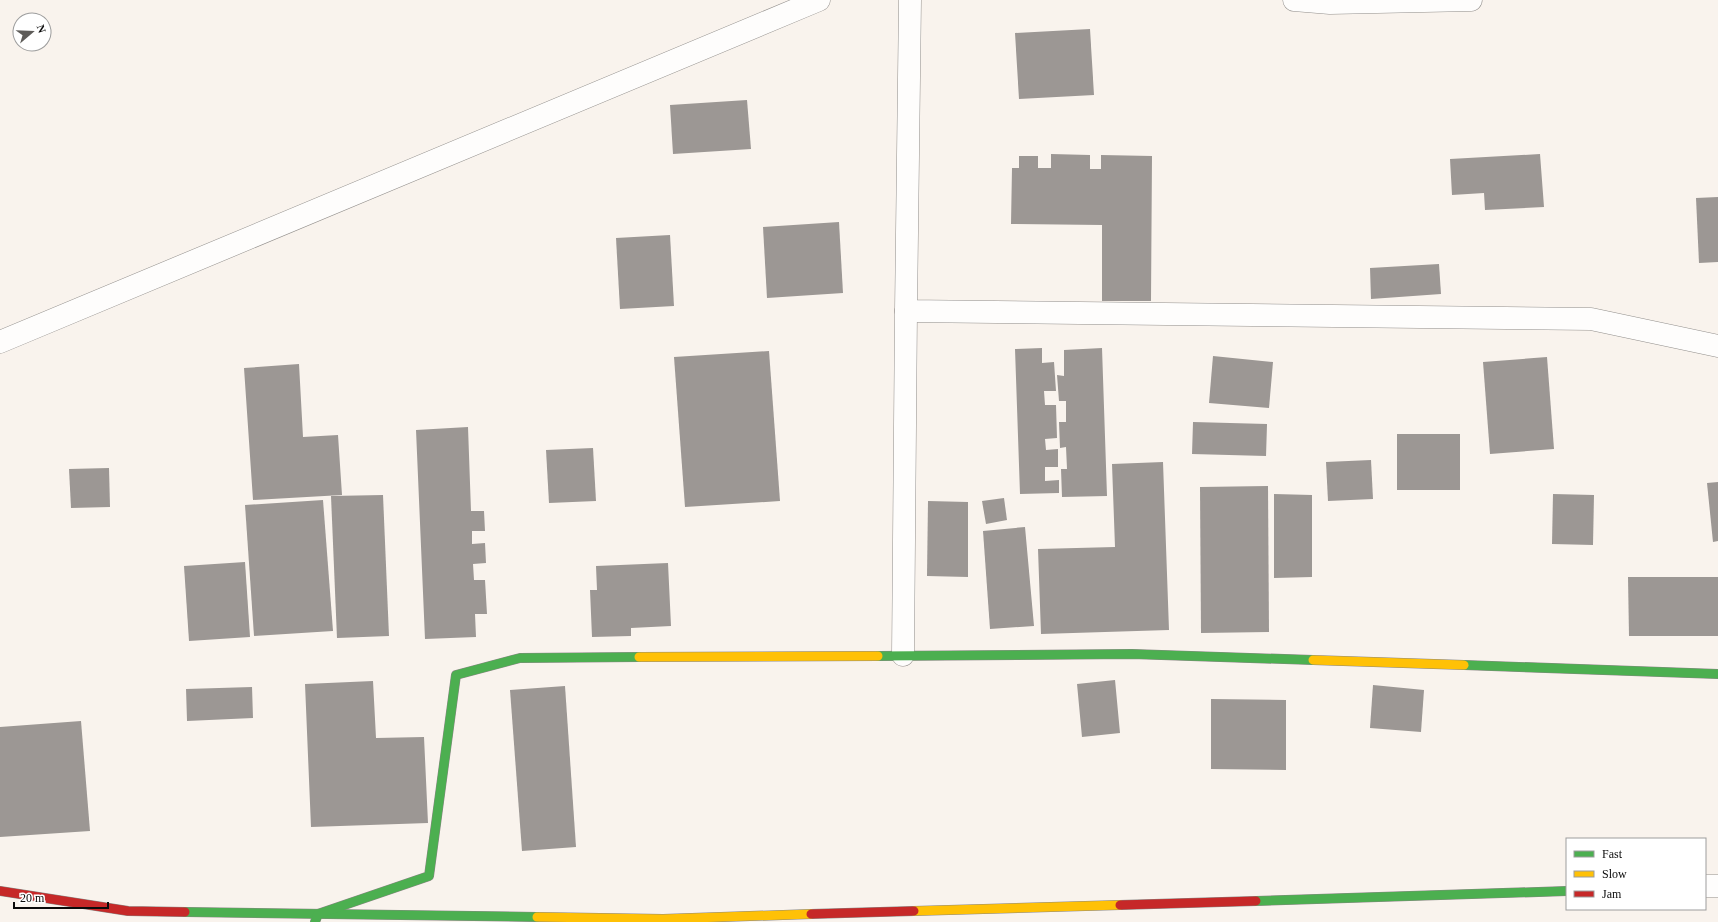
<svg xmlns="http://www.w3.org/2000/svg" width="1718" height="922" font-family="'Times New Roman',serif">
<rect width="100%" height="100%" fill="#f9f3ed"/>
<g fill="#9c9794">
<path d="M1090,29L1094,95L1019,99L1015,33Z"/>
<path d="M747,100L751,149L673,154L670,105Z"/>
<path d="M1051,154L1090,155V169H1101V155L1152,156L1151,301H1102V225L1011,224L1012,168H1019V156H1038V168H1051Z"/>
<path d="M1540,154L1544,207L1485,210L1484,193L1452,195L1450,159Z"/>
<path d="M1718,197V262L1699,263L1696,198Z"/>
<path d="M839,222L843,293L767,298L763,227Z"/>
<path d="M670,235L674,306L620,309L616,238Z"/>
<path d="M1439,264L1441,294L1371,299L1370,268Z"/>
<path d="M1042,348V363L1054,362L1056,391H1044L1045,405H1056L1057,438L1045,439L1046,450L1058,449V467H1045V481L1059,480V493L1020,494L1015,349Z"/>
<path d="M1102,348L1107,496L1062,497L1061,469H1067L1066,447L1060,448L1059,422H1066V401H1059L1057,375L1064,376V350Z"/>
<path d="M769,351L780,501L685,507L674,357Z"/>
<path d="M1213,356L1273,362L1269,408L1209,403Z"/>
<path d="M1547,357L1554,449L1490,454L1483,362Z"/>
<path d="M299,364L303,437L338,435L342,495L253,500L244,368Z"/>
<path d="M1193,422L1267,424L1266,456L1192,454Z"/>
<path d="M468,427L471,511H484L485,531H472V544L485,543L486,563L473,564L474,580H485L487,614H475L476,637L425,639L416,430Z"/>
<rect x="1397" y="434" width="63" height="56"/>
<path d="M593,448L596,501L549,503L546,450Z"/>
<path d="M1371,460L1373,499L1328,501L1326,462Z"/>
<path d="M1163,462L1169,630L1041,634L1038,549L1115,547L1112,464Z"/>
<path d="M109,468L110,507L71,508L69,469Z"/>
<path d="M1718,482V541L1713,542L1707,483Z"/>
<path d="M1268,486L1269,632L1201,633L1200,487Z"/>
<path d="M1274,494L1312,495V577L1274,578Z"/>
<path d="M1553,494L1594,495L1593,545L1552,544Z"/>
<path d="M383,495L389,636L337,638L331,496Z"/>
<path d="M1004,498L1007,520L986,524L982,501Z"/>
<path d="M323,500L333,631L254,636L245,505Z"/>
<path d="M928,501L968,502V577L927,576Z"/>
<path d="M1025,527L1034,626L990,629L983,531Z"/>
<path d="M245,562L250,637L189,641L184,566Z"/>
<path d="M668,563L671,626L631,628V636L592,637L590,590H597L596,566Z"/>
<path d="M1628,577H1718V636H1629Z"/>
<path d="M1115,680L1120,733L1082,737L1077,684Z"/>
<path d="M373,681L376,738L424,737L428,823L311,827L305,684Z"/>
<path d="M1373,685L1424,690L1421,732L1370,728Z"/>
<path d="M565,686L576,847L522,851L510,690Z"/>
<path d="M252,687L253,718L187,721L186,689Z"/>
<path d="M1211,699L1286,700V770L1211,769Z"/>
<path d="M81,721L90,831L0,837V727Z"/>
</g>
<g fill="none" stroke-linecap="round" stroke-linejoin="round">
<g stroke="#928f8c" stroke-width="23">
<g id="street">
<path d="M910,0L906,311L1591,319L1718,346"/>
<path d="M1294,0L1330,3L1471,0"/>
<path d="M0,342L819,0"/>
<path d="M903,655L906,311"/>
<path d="M1705,886H1718"/>
</g>
</g>
<g stroke="#888683" stroke-width="10">
<g id="fast">
<path d="M878,656L1132,654L1313,660"/>
<path d="M1464,665L1718,674"/>
<path d="M1256,901L1567,891"/>
<path d="M185,912L537,917"/>
<path d="M315,922L318,914L429,876L456,675L520,658L639,657"/>
</g>
</g>
<g stroke="#888683" stroke-width="10">
<g id="slow">
<path d="M639,657L878,656"/>
<path d="M1313,660L1464,665"/>
<path d="M914,911L1120,905"/>
<path d="M537,917L663,919L811,914"/>
</g>
</g>
<g stroke="#888683" stroke-width="10">
<g id="jam">
<path d="M0,891L128,911L185,912"/>
<path d="M1120,905L1256,901"/>
<path d="M811,914L914,911"/>
</g>
</g>
<use href="#street" stroke="#fefdfc" stroke-width="22"/>
<use href="#fast" stroke="#4caf50" stroke-width="9"/>
<use href="#slow" stroke="#ffc107" stroke-width="9"/>
<use href="#jam" stroke="#c62828" stroke-width="9"/>
</g>
<rect x="1566" y="838" width="140" height="72" fill="#ffffff" stroke="#9d9d9d"/>
<rect x="1574" y="851" width="20" height="6" fill="#4caf50" stroke="#9d9d9d"/>
<text x="1602" y="858" font-size="12" fill="#0a0a0a">Fast</text>
<rect x="1574" y="871" width="20" height="6" fill="#ffc107" stroke="#9d9d9d"/>
<text x="1602" y="878" font-size="12" fill="#0a0a0a">Slow</text>
<rect x="1574" y="891" width="20" height="6" fill="#c62828" stroke="#9d9d9d"/>
<text x="1602" y="898" font-size="12" fill="#0a0a0a">Jam</text>
<g transform="translate(32 32) rotate(71)"><circle r="19" fill="#ffffff" stroke="#9d9d9d"/>
<path d="M0-3L7 15L0 10L-7 15Z" fill="#5e5c59"/>
<text y="-6" font-size="11" font-weight="bold" text-anchor="middle" fill="#0a0a0a">N</text>
</g>
<path d="M14 902v6h94v-6" fill="none" stroke="#0a0a0a" stroke-width="2"/>
<text x="20" y="902" font-size="12" fill="#0a0a0a" stroke="#ffffff" stroke-width="3" paint-order="stroke">20 m</text>
</svg>
